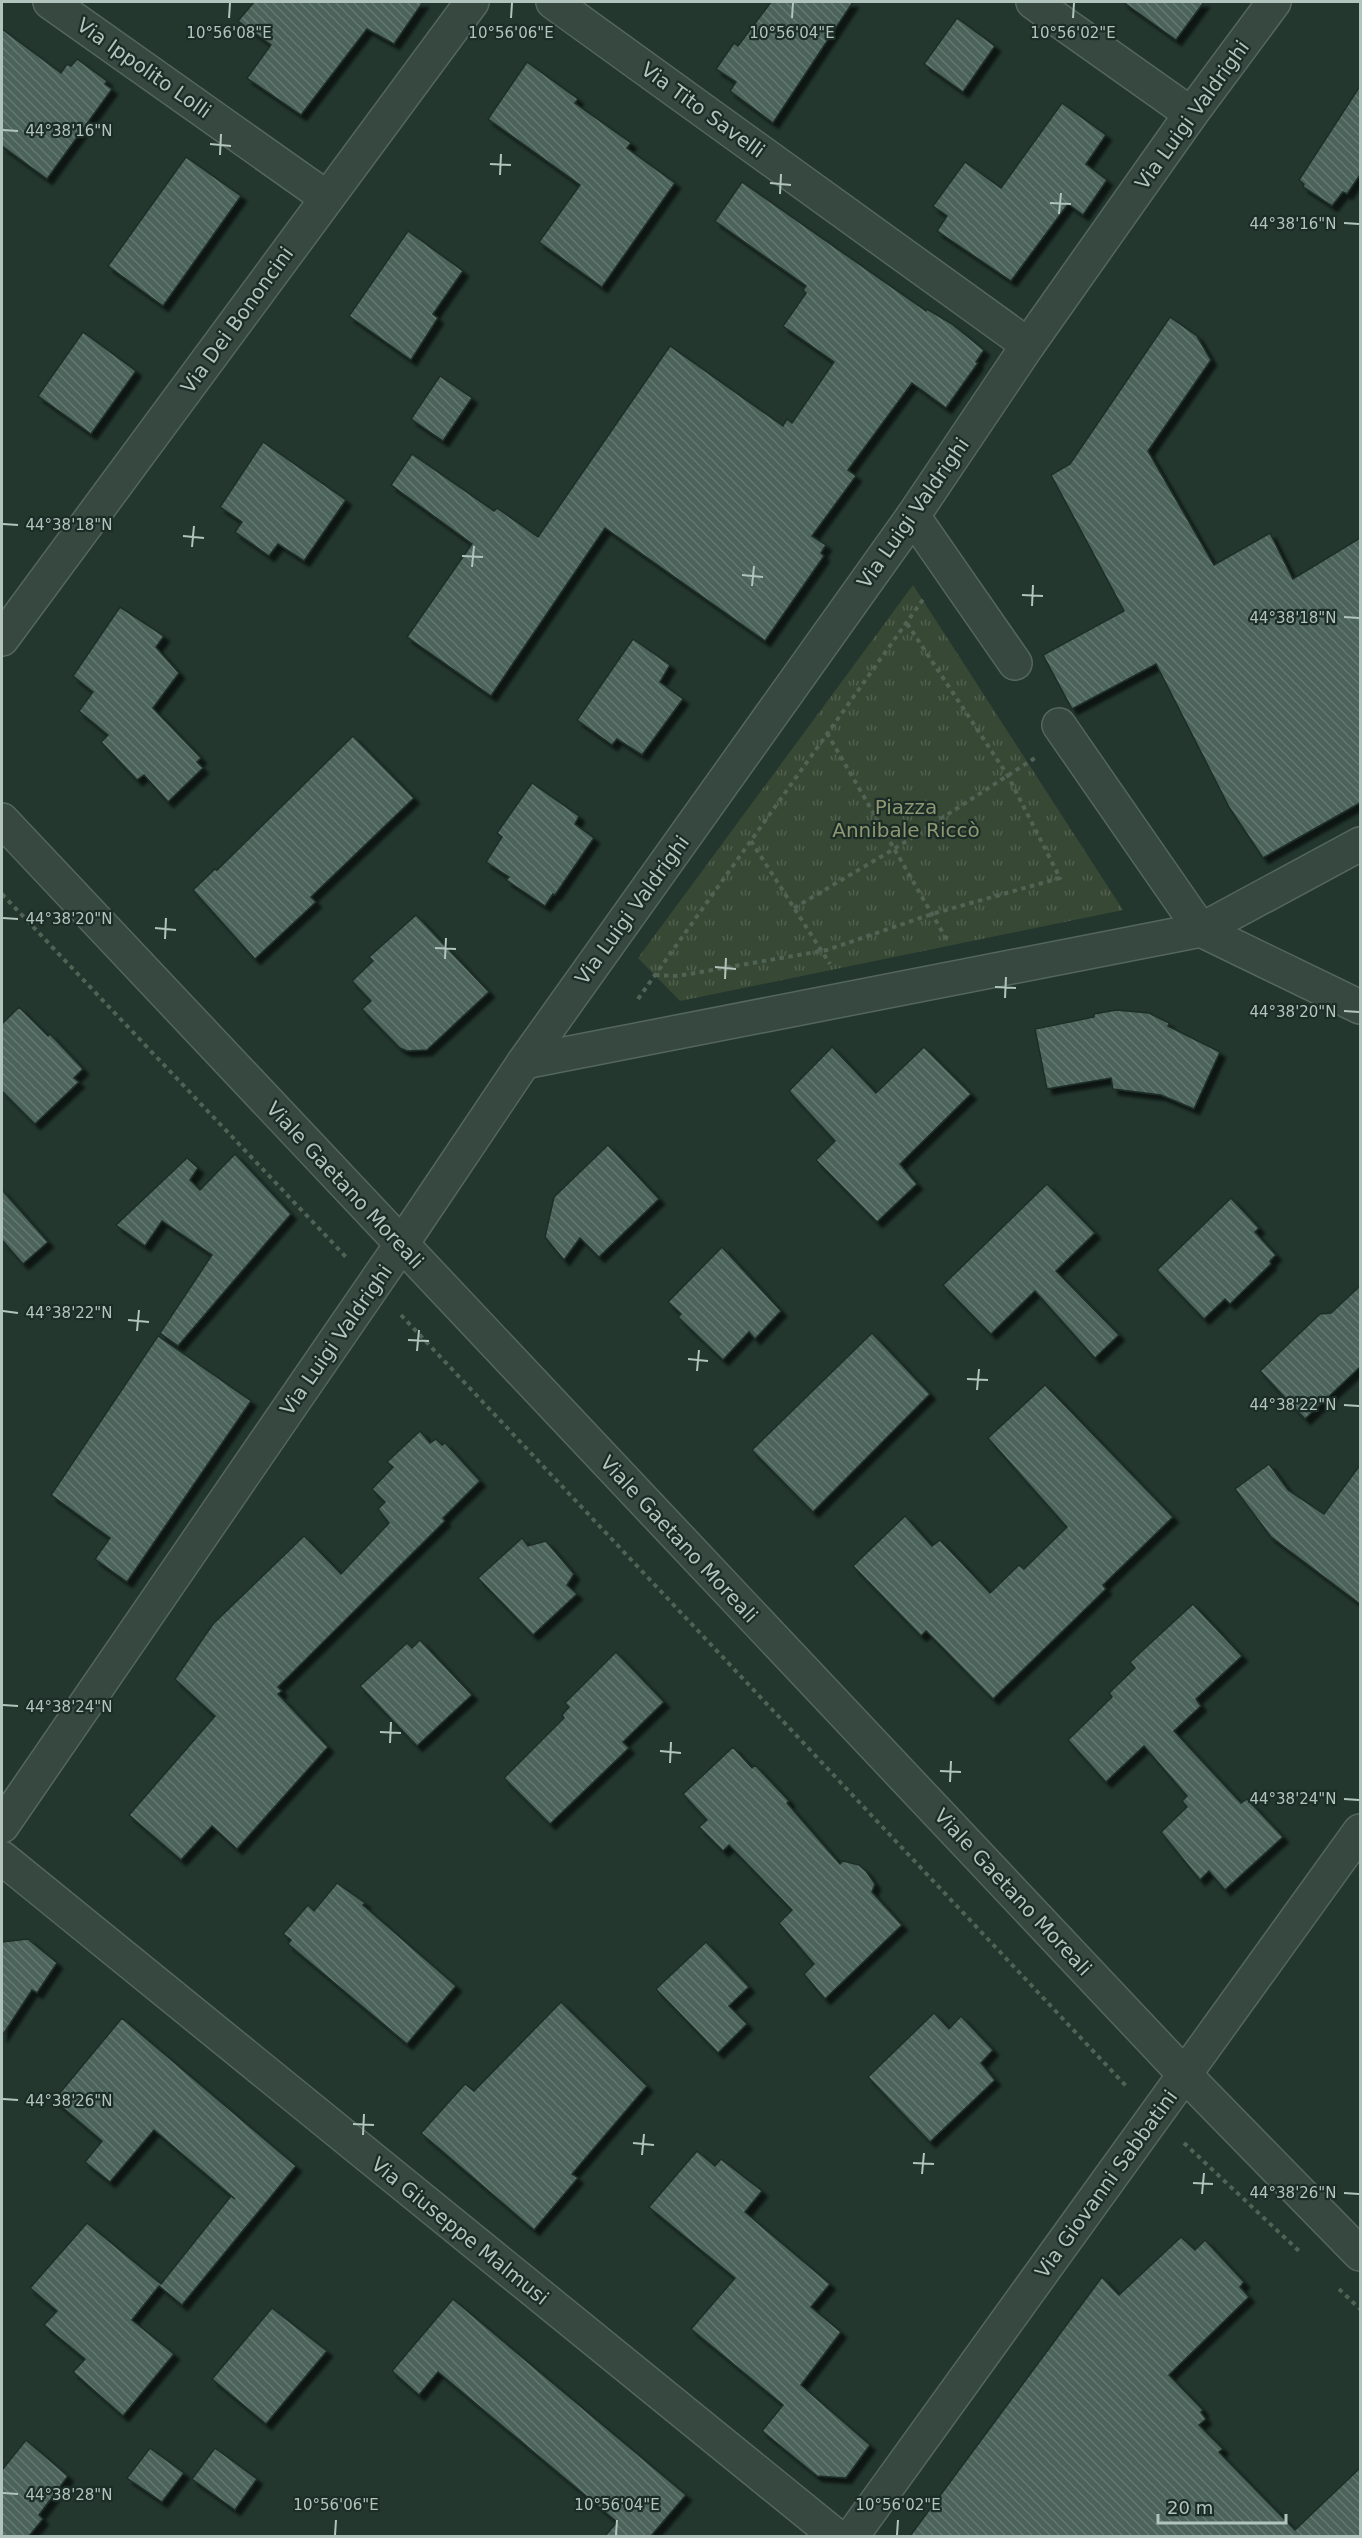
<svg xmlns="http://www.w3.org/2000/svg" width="1362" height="2538" font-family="'DejaVu Sans',sans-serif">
<defs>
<pattern id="park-tufts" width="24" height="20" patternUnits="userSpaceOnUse" patternTransform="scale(1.5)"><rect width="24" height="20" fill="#374834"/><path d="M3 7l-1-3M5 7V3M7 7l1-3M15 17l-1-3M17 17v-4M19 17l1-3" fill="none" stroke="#52614f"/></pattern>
<pattern id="building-back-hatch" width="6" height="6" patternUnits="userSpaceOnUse" patternTransform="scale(1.5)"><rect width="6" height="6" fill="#4c635a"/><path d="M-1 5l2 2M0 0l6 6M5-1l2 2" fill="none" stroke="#637870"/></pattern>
<filter id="shadow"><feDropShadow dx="5.5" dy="5.5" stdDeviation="1.5" flood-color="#0009"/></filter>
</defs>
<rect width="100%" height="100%" fill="#23372f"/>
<path fill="url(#park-tufts)" d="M913,585L1123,910L680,1001L638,958Z"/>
<g fill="url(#building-back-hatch)" stroke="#1e2e28" stroke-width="1.5" filter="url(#shadow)">
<path d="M254,2H423L394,44L367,29L301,115L247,78L271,45L238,21Z"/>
<path d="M771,2H853L773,123L730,91L736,82L716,69L734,43L738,46Z"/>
<path d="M1123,2H1204L1176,40Z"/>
<path d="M957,18L995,46L963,92L924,64Z"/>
<path d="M2,29L61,73L67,64L71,66L77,59L107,81L105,84L112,89L47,179L2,146Z"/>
<path d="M527,62L578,99L575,103L631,143L627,148L675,183L602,287L539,242L580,185L488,119Z"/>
<path d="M1360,86V175L1347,194L1343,192L1332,206L1303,187L1304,184L1299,180Z"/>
<path d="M1062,103L1106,135L1086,164L1107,180L1083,215L1068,204L1011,281L937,231L947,216L933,206L965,162L1001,188Z"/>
<path d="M186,157L241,196L163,306L108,266Z"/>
<path d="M742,182L926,311L927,309L952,324L984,350L976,362L978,363L946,408L912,383L848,470L856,476L812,536L826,545L821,553L824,556L765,641L605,528L491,696L407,637L472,544L391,485L412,454L494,511L497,508L538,537L670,346L783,426L787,419L792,423L834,362L783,326L806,293L803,290L806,286L715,221Z"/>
<path d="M408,231L463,271L433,314L438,318L411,360L349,316Z"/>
<path d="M1170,317L1197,336L1211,360L1148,451L1214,565L1270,533L1293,579L1360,538V803L1263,858L1229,807L1156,664L1072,709L1043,655L1124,611L1051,475L1070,464Z"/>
<path d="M83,332L136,371L91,434L38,396Z"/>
<path d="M440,376L472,398L443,441L411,419Z"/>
<path d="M263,442L346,500L304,561L278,544L269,556L235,532L242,522L220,507Z"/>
<path d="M120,607L164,636L156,647L179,673L153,708L201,758L197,762L203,768L168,802L144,775L137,780L101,742L108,735L79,711L93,692L73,676Z"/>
<path d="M633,639L670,665L660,682L683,699L642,755L617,739L612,745L577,720Z"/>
<path d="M353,736L414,798L311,897L316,902L255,959L193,890L215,869L217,870Z"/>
<path d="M532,783L579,816L575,824L594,838L555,895L553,894L545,906L506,880L509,877L486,862L502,837L497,833Z"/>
<path d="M416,915L489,992L427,1050L407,1051L400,1048L362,1009L371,1001L352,981L373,961L369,957Z"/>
<path d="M19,1007L48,1036L50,1034L83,1069L74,1078L79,1082L35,1124L2,1091V1024Z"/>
<path d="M1116,1010L1149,1013L1169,1023L1168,1026L1220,1052L1194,1109L1161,1095L1113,1089L1111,1078L1047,1089L1035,1029L1094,1017V1014Z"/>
<path d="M832,1047L876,1093L924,1047L971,1094L900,1164L917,1184L877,1222L816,1160L835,1141L789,1091Z"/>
<path d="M608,1145L659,1199L599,1257L580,1238L564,1260L545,1237L554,1197Z"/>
<path d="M235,1154L291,1214L178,1346L160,1333L212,1255L162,1221L145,1246L116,1225L187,1158L198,1168L190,1180L200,1190Z"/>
<path d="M1047,1184L1095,1233L1056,1271L1119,1335L1095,1358L1035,1291L991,1334L943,1285Z"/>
<path d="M2,1190L48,1242L23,1264L2,1240Z"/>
<path d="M1231,1198L1259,1228L1255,1232L1276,1255L1270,1261L1271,1264L1230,1304L1225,1299L1204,1319L1157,1270Z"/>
<path d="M722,1247L781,1311L755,1339L749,1332L723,1360L678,1317L681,1314L668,1302Z"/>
<path d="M1360,1286V1367L1305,1419L1260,1371L1320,1314L1331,1313Z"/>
<path d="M872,1333L930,1394L813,1512L752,1450Z"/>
<path d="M158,1336L251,1401L127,1582L95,1559L110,1538L51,1495Z"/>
<path d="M1045,1385L1173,1517L1103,1585L1106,1589L993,1699L926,1631L921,1636L853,1566L905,1516L932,1546L940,1540L990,1593L1019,1565L1024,1569L1067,1527L988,1438Z"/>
<path d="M420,1431L430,1443L436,1439L442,1445L445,1443L480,1481L443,1518L445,1521L278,1687L282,1691L278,1694L328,1747L237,1849L212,1826L181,1860L129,1815L215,1716L175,1679L213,1624L304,1536L341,1574L389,1523L378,1509L385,1502L372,1489L393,1467L387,1462Z"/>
<path d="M1269,1464L1288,1490L1324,1514L1360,1465V1604L1271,1537L1235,1489Z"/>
<path d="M522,1538L528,1546L546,1541L574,1574L567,1585L577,1594L533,1635L478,1578Z"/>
<path d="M1193,1604L1242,1656L1196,1699L1201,1706L1174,1731L1241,1803L1247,1799L1283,1837L1225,1890L1209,1871L1200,1880L1161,1832L1187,1807L1182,1801L1187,1796L1144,1746L1106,1782L1068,1740L1112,1697L1109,1693L1135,1668L1130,1662Z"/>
<path d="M420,1640L472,1695L417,1746L360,1686L407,1643L412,1648Z"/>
<path d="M616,1652L664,1702L623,1742L629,1748L550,1824L504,1778L564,1718L562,1715L569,1707L565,1703Z"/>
<path d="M733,1747L752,1768L755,1765L789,1801L787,1803L840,1864L843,1861L859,1865L866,1871L875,1884L872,1892L902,1925L825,1999L804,1974L814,1964L779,1923L792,1910L729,1845L723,1851L699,1827L707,1820L683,1794Z"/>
<path d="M337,1883L365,1903L363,1905L456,1986L407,2044L288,1944L291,1940L283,1934L308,1905L314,1911Z"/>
<path d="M28,1939L57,1963L37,1993L32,1990L2,2036V1942Z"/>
<path d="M706,1942L749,1987L729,2006L747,2024L718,2053L656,1989Z"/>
<path d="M561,2002L647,2086L572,2174L578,2178L534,2230L421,2133L465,2084L474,2091Z"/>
<path d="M934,2013L949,2029L961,2016L993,2050L981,2063L995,2080L930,2142L868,2077Z"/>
<path d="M122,2018L296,2166L182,2305L159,2286L132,2320L174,2354L123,2416L73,2372L85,2359L44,2325L57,2311L30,2288L87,2223L161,2284L231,2196L235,2199L154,2130L110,2182L85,2162L102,2141L54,2100Z"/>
<path d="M697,2151L715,2166L721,2159L762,2191L745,2212L830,2284L811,2307L841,2332L801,2385L870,2445L846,2478L817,2476L762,2431L783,2405L691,2329L735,2278L649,2207Z"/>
<path d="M1181,2237L1195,2250L1205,2240L1244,2282L1240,2287L1249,2297L1169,2375L1203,2410L1201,2412L1206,2419L1199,2425L1223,2449L1219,2452L1295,2530L1360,2468V2536H910L1102,2277L1119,2295Z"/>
<path d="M453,2299L686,2495L651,2536H605L617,2522L438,2372L419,2395L392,2371Z"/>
<path d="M272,2308L327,2351L266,2424L212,2379Z"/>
<path d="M26,2440L68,2476L39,2515L43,2519L29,2536H2V2470Z"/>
<path d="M150,2448L184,2473L162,2502L127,2478Z"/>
<path d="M215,2448L257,2479L235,2510L192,2479Z"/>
</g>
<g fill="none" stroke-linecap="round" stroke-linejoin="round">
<g stroke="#54665f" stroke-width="36">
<g id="minor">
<path d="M50,2L327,198"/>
<path d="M553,2L1028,345"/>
<path d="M1033,2L1191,114"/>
<path d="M913,516L1015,663"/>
<path d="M2,639L472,2"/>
<path d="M2,820L1185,2075L1360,2254"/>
<path d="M1201,930L1360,844"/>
<path d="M1201,930L1360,1007"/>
<path d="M524,1062L1201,930L1059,725"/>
<path d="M2,1826L401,1245L524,1062L913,516L1028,345L1191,114L1274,2"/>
<path d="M2,1858L836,2536"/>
<path d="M852,2536L1360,1831"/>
</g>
</g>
<g stroke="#506354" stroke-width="4" stroke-dasharray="4.5 4.5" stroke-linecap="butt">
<path d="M827,733L947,940"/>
<path d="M751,841L830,964"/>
<path d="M2,894L346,1257"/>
<path d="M794,908L894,849L1035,758"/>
<path d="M655,975L678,976L827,950L932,914L1060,878L1008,776L906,622"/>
<path d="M638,999L924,598"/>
<path d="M401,1315L1127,2087"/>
<path d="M1184,2143L1299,2251"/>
<path d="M1339,2289L1360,2309"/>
</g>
<use href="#minor" stroke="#374841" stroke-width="33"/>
</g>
<path fill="none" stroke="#b1c4bd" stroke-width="2" d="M229,18L230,3M511,18L512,3M792,18L793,3M1073,18L1074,3M3,130L18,131M210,144L231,146M220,155L221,134M490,164L511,165M500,175L501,154M770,183L791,185M780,194L781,174M1050,203L1071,204M1059,214L1061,193M1344,223L1359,224M3,524L18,525M183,536L204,538M192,547L194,526M462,556L483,557M472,567L474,546M742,575L763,577M752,586L754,566M1022,595L1043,596M1032,606L1033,585M1344,617L1359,618M3,918L18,919M155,928L176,930M165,939L166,918M435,948L456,949M445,959L446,938M715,967L736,969M725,979L726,958M995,987L1016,988M1005,998L1006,977M1344,1011L1359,1012M3,1311L18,1313M128,1320L149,1322M137,1331L139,1310M408,1340L429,1341M417,1351L419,1330M688,1359L708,1361M697,1371L699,1350M967,1379L988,1380M977,1390L979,1369M1344,1405L1359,1406M3,1705L18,1706M380,1732L401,1733M390,1743L391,1722M660,1751L681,1753M670,1763L671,1742M940,1771L961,1772M950,1782L951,1761M1344,1799L1359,1800M3,2099L18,2100M353,2124L374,2125M363,2135L364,2114M633,2143L654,2145M642,2155L644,2134M913,2163L934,2164M922,2174L924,2153M1193,2183L1213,2184M1344,2193L1359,2194M1202,2194L1204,2173M3,2493L18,2494M335,2535L336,2520M616,2535L617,2520M897,2535L898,2520"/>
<g text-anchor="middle" stroke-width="4.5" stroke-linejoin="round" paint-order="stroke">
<g font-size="20" fill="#b1c4bd" stroke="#1c2c26">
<text transform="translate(144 68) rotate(35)" y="7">Via Ippolito Lolli</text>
<text transform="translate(703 110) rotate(36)" y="7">Via Tito Savelli</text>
<text transform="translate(1192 115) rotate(-54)" y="7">Via Luigi Valdrighi</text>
<text transform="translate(237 320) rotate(-54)" y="7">Via Dei Bononcini</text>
<text transform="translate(913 513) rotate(-55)" y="7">Via Luigi Valdrighi</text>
<text transform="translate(632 910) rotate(-54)" y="7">Via Luigi Valdrighi</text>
<text transform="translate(345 1185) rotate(47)" y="7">Viale Gaetano Moreali</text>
<text transform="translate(336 1340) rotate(-55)" y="7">Via Luigi Valdrighi</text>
<text transform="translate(679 1539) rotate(47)" y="7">Viale Gaetano Moreali</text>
<text transform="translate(1013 1892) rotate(47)" y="7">Viale Gaetano Moreali</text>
<text transform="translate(1106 2184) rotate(-54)" y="7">Via Giovanni Sabbatini</text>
<text transform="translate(460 2231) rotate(39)" y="7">Via Giuseppe Malmusi</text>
</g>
<g font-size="20" fill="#8e9772" stroke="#1c2c26">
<text x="906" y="814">Piazza<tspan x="906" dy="23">Annibale Riccò</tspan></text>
</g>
</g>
<g font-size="15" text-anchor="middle" fill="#b1c4bd" stroke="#1c2c26" stroke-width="4.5" stroke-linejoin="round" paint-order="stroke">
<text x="229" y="38">10°56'08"E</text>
<text x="511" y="38">10°56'06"E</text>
<text x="792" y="38">10°56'04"E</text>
<text x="1073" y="38">10°56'02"E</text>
<text x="69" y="136">44°38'16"N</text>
<text x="1293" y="229">44°38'16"N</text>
<text x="69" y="530">44°38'18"N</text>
<text x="1293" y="623">44°38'18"N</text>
<text x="69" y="924">44°38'20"N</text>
<text x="1293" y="1017">44°38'20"N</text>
<text x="69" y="1318">44°38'22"N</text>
<text x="1293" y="1410">44°38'22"N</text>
<text x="69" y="1712">44°38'24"N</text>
<text x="1293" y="1804">44°38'24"N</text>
<text x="69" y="2106">44°38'26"N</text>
<text x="1293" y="2198">44°38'26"N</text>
<text x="69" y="2500">44°38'28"N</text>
<text x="336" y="2510">10°56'06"E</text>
<text x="617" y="2510">10°56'04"E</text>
<text x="898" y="2510">10°56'02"E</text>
</g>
<rect width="1362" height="2538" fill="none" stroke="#b1c4bd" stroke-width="6"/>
<path d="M1158 2514v9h128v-9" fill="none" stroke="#b1c4bd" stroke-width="3"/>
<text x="1167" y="2514" font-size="18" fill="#b1c4bd" stroke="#1c2c26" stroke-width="4.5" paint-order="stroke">20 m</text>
</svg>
